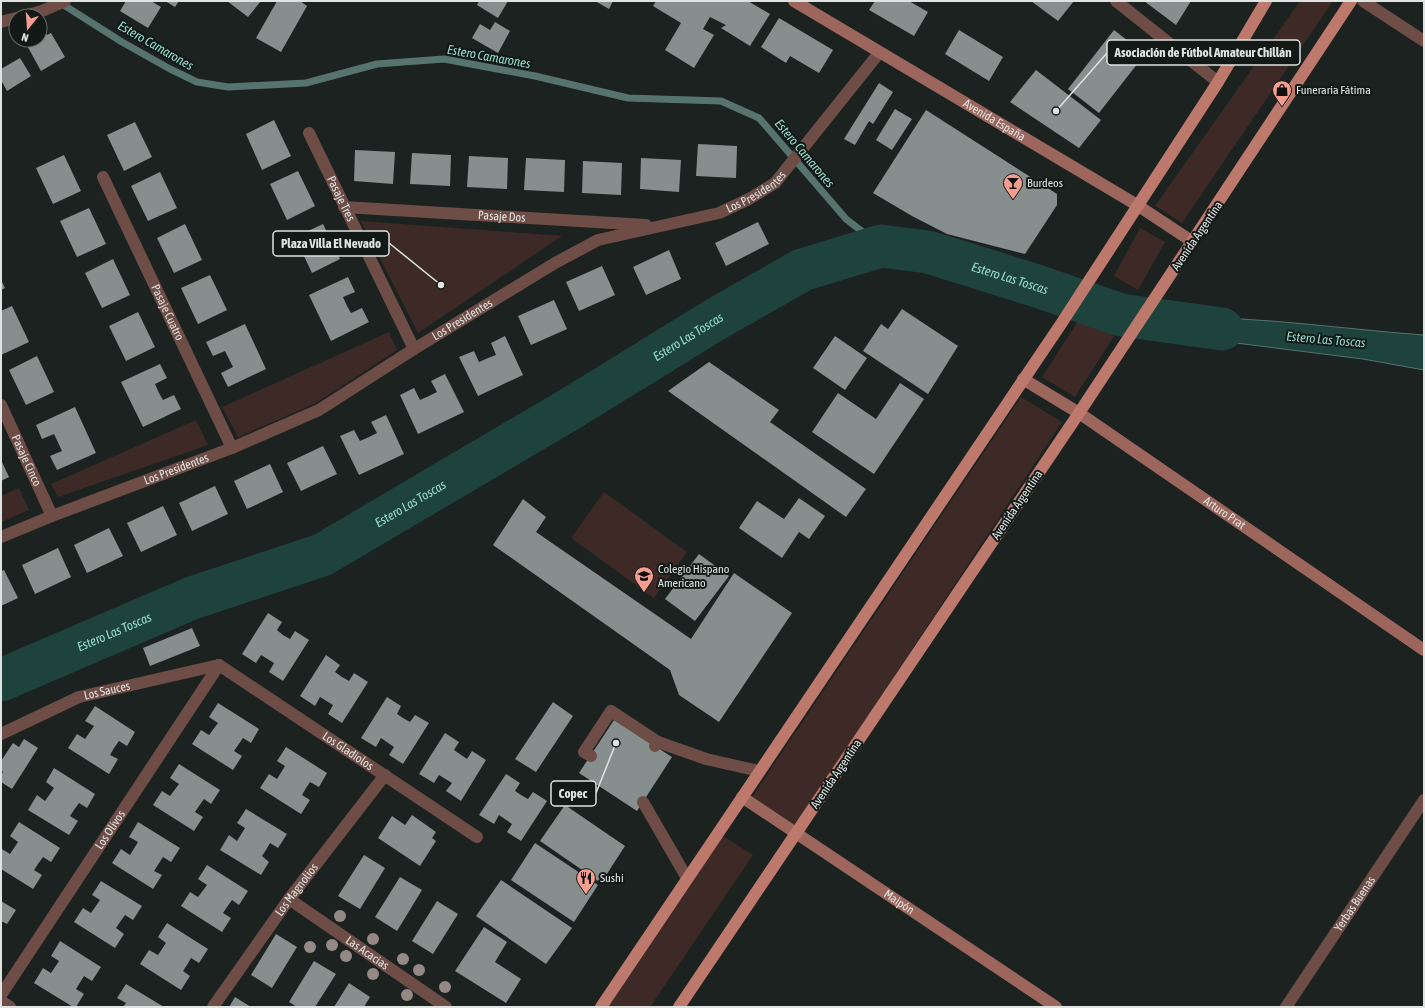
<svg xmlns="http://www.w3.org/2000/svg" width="1425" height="1008" font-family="'Asap Condensed',sans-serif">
<rect width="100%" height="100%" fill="#1b2220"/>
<g fill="#3d2a26">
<path d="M1300,1H1333L1182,223L1155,206Z"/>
<path d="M361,221L562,236L418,333Z"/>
<path d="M1140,228L1165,242L1138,290L1114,276Z"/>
<path d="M1082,315L1114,336L1075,397L1042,377Z"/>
<path d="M389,332L397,350L316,403L238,437L222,407Z"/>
<path d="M1021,397L1062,422L795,827L752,797Z"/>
<path d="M196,420L208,445L58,497L51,484Z"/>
<path d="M19,488L29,510L1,522V496Z"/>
<path d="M604,492L687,552L654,598L571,538Z"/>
<path d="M717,832L753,855L650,1007H596Z"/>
</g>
<path fill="#1d433c" stroke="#57736e" d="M1216,318C1286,320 1354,330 1424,335V370L1363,359L1212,340L1164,321Z"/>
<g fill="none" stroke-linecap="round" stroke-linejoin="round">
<path stroke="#57736e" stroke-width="7" d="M59,2L122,42L170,69L197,82L228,87L306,83L377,64L444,59L535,76L628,98L721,101L759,118L846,219L881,246"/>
<path stroke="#1d433c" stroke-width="43" id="s1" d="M1,680L192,598L322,555L570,409L716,319L802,270L881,246L928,252L1037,286L1121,315L1222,329"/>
</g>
<g fill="#868f8d">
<path d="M126,1H151L161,7L148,28L120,11Z"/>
<path d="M165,1H179L175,7Z"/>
<path d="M227,1H261L248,17Z"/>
<path d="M277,1H300L307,6L281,52L256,38Z"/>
<path d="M479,1H508L498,18L477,5Z"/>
<path d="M595,1H613L609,9Z"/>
<path d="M656,1H748L770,14L750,46L721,28L726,25L710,17L703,29L714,35L694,68L665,50L681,23L653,6Z"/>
<path d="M875,1H909L928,12L914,36L869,10Z"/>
<path d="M1031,1H1074L1058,21Z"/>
<path d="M1144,1H1191L1176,25Z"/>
<path d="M779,18L833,50L819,73L790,56L786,63L761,47Z"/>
<path d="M495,22L510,31L498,53L472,38L480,24L490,30Z"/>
<path d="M41,25L47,35L51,33L65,57L41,71L24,40H40V26Z"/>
<path d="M959,30L1003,57L989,81L945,54Z"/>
<path d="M1114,30L1145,54L1099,113L1068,89Z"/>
<path d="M20,58L31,76L7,91L1,80V69Z"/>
<path d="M1036,70L1101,120L1079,148L1010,102Z"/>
<path d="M879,83L893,92L873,124L869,121L855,145L844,139Z"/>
<path d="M895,109L912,119L892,150L876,140Z"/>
<path d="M926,110L1057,194V205L1025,254L947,234L912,216L873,193Z"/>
<path d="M274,120L291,156L262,170L246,134Z"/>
<path d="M135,122L152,157L124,171L107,135Z"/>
<path d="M698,144L737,146L736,178L696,176Z"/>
<path d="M355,150L395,152L393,184L354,181Z"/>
<path d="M412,153L451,155L450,186L410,184Z"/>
<path d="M64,155L81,191L53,204L36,168Z"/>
<path d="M469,156L508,158L507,189L467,187Z"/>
<path d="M526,158L565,160L564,192L524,190Z"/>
<path d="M641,158L681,160L679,192L640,189Z"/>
<path d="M583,161L622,163L621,195L582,193Z"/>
<path d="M298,171L315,206L287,220L270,184Z"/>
<path d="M160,172L177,208L148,221L131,186Z"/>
<path d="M89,208L106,244L77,257L60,221Z"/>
<path d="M758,222L769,244L726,266L715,243Z"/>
<path d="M185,224L202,260L174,273L157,238Z"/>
<path d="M323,224L340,259L312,273L295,237Z"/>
<path d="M669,250L681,279L646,295L633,267Z"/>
<path d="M113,259L130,295L102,308L85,273Z"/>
<path d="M602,266L615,295L579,311L566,282Z"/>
<path d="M210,275L227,310L198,324L181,288Z"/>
<path d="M348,277L355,292L343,297L347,306L351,313L362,308L369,322L331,341L309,295Z"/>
<path d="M1,280L5,288L1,290Z"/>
<path d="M554,300L567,329L531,345L518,316Z"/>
<path d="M12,306L29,342L1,355V311Z"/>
<path d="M902,309L958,346L928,394L863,351L881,324L888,329Z"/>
<path d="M138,312L155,347L126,361L109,326Z"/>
<path d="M245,324L266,369L228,387L221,373L233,367L225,351L213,356L206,342Z"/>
<path d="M505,336L523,375L478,396L459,357L474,351L479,362L488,358L496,355L491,343Z"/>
<path d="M835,336L867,358L845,390L813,368Z"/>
<path d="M37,356L54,392L26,405L9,370Z"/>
<path d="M709,362L779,410L770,422L866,489L846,517L668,391Z"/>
<path d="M160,364L167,378L155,384L159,393L163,400L174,395L181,409L143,427L121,382Z"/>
<path d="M445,374L464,412L418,434L400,395L414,388L420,400L429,396L437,392L431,381Z"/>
<path d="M900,383L924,399L874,474L812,432L838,393L876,419Z"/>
<path d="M75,407L96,453L57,470L50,456L62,451L54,434L42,439L36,425Z"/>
<path d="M386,415L404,454L359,475L340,436L354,430L360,441L369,437L377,433L371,422Z"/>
<path d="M323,446L337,474L301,491L287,463Z"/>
<path d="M1,460L9,477L1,481Z"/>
<path d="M270,464L283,492L247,509L234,481Z"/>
<path d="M215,486L228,514L192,531L179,503Z"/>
<path d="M799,498L825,516L809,539L799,532L782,558L739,528L757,501L784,519Z"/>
<path d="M523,499L546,517L536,532L691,639L734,573L792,613L719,722L679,695L670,670L493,545Z"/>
<path d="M163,506L177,535L141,552L127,523Z"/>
<path d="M109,528L123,556L87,573L74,545Z"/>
<path d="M58,548L71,577L35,594L22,565Z"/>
<path d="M699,554L729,576L695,621L665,599Z"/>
<path d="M4,570L18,598L1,606V571Z"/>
<path d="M268,613L282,622L277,630L283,635L290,639L295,631L309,640L283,681L269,672L274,663L261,655L256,663L242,654Z"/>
<path d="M192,628L200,646L150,666L143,648Z"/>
<path d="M326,655L340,665L335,672L342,677L349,681L354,673L368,682L342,723L328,714L333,705L320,697L315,706L300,696Z"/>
<path d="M387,697L401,706L397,714L403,718L410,722L415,715L429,723L403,764L389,755L394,747L381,738L376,747L361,738Z"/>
<path d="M553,702L573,716L536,772L515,759Z"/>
<path d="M218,703L259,729L251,743L243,738L234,751L242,756L233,770L192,744L201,730L209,735L218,723L209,717Z"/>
<path d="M95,706L135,732L127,746L119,741L114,748L110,755L118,759L109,774L68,748L77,734L85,739L94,726L85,721Z"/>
<path d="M614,720L672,757L637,811L579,773Z"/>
<path d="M445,733L459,742L454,750L467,759L472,751L486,760L461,801L446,791L452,783L439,775L434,783L419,774Z"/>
<path d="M24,739L38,748L12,789L1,782V775L3,772L1,770V761L13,743L19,747Z"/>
<path d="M286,747L327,773L319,787L310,782L306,788L302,795L310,800L301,814L260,788L269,774L277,779L285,766L277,761Z"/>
<path d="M179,764L220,790L211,804L204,799L199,806L195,812L203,817L194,831L153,805L162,791L170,796L179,784L170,778Z"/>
<path d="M54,768L95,794L87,808L79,803L74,810L70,816L78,821L69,835L28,810L37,795L45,801L54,788L46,782Z"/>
<path d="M506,774L520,783L515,791L521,795L528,799L533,792L547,801L521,841L507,832L512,824L499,815L494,824L479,815Z"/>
<path d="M565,805L625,846L601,883L540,841Z"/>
<path d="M246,809L287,834L278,848L270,843L266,850L262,856L269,862L261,875L220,850L229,835L237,841L245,828L237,823Z"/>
<path d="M412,815L436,832L432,838L436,841L420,866L378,838L392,816L405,825Z"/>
<path d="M19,822L60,848L51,862L43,857L38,864L34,870L42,875L33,889L1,869V850L2,849L10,854L18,842L10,836Z"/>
<path d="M138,822L180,848L171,862L163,857L154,871L162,875L153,889L112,863L121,849L130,855L138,842L129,837Z"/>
<path d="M535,843L598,885L574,922L511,880Z"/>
<path d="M364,855L385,868L360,909L338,896Z"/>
<path d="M207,865L248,891L239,905L232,900L227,907L223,913L231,918L222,932L181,906L190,892L198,897L207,885L198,879Z"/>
<path d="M400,877L422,890L397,931L375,917Z"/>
<path d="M501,880L572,928L546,964L476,916Z"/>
<path d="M101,881L142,906L133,920L125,915L120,922L116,928L124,934L115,948L74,922L83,908L91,913L100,900L92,895Z"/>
<path d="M1,901L16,910L7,924L1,921Z"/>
<path d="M437,901L458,914L433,954L412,941Z"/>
<path d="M167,923L208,949L199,963L191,958L187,965L183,971L190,976L181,990L140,964L149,950L158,955L166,943L158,937Z"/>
<path d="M484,927L507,942L495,962L521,979L506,1003L455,971Z"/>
<path d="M276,934L297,947L272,988L251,975Z"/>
<path d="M60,941L101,967L92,981L84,976L76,989L84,994L76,1007H73L34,983L43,968L51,973L59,961L51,956Z"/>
<path d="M314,961L336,974L315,1007H297L289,1002Z"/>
<path d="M349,983L370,997L364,1007H334Z"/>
<path d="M126,984L164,1007H123L126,1003L117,998Z"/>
<path d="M235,997L251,1007H229Z"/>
</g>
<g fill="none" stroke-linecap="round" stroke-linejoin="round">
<g stroke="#6f4d47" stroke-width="12">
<path d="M655,746L658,742L706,759L759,771"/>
<path d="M591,756L584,752L611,711L658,742"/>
<path d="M643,802L687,878"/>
</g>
<g stroke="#6f4d47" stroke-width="12">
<path d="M1116,1L1218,82"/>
<path d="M1363,1L1424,41"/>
<path d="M24,16L42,11L65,1"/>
<path d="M1,22L16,18"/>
<path id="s2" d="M309,133L414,349"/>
<path id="s3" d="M103,177L232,448"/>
<path id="s4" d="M344,207L646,225"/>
<path id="s5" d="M1,405L52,516"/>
<path id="s6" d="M1,537L52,516L232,448L319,410L414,349L555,263L598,240L719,213L749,199L775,183L879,53"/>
<path id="s7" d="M219,665L477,837"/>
<path id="s8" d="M1,734L79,697L219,665"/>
<path id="s9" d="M289,899L446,1007"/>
<path id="s10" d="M1,995L219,665"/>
<path d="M1,1001L10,1007"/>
<path id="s11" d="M213,1007L289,899L385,775"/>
<path id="s12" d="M1286,1007L1424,800"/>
</g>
<g stroke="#9c665d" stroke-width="12">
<path id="s13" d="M794,1L1137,205L1193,242"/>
<path id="s14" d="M1023,379L1079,413L1424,650"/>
<path id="s15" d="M742,797L1056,1007"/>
</g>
<g stroke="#be796d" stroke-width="12">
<path d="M601,1007L1061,324L1218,82L1266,1"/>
<path d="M679,1007L1079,413L1351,1"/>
</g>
</g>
<g fill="#948985">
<circle cx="340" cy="916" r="6"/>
<circle cx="373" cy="939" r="6"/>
<circle cx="332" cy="945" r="6"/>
<circle cx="310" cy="947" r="6"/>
<circle cx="346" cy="956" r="6"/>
<circle cx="403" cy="959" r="6"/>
<circle cx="419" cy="970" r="6"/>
<circle cx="373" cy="974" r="6"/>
<circle cx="445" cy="987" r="6"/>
<circle cx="407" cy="995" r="6"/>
</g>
<defs>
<g id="shop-pin" transform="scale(1)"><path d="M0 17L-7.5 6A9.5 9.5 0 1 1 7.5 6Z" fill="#f59d8e" stroke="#121917"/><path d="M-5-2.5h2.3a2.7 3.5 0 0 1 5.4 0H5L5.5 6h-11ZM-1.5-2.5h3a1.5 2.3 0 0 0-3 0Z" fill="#111"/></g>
<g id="bar-pin" transform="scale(1)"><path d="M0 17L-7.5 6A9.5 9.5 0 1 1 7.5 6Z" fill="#f59d8e" stroke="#121917"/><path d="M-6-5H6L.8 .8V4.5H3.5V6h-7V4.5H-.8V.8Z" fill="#111"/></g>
<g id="school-pin" transform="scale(1)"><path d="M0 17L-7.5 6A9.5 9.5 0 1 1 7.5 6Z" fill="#f59d8e" stroke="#121917"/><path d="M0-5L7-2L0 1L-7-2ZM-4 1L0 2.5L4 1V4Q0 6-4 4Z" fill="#111"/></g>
<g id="restaurant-pin" transform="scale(1)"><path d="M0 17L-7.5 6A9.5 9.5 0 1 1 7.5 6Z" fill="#f59d8e" stroke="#121917"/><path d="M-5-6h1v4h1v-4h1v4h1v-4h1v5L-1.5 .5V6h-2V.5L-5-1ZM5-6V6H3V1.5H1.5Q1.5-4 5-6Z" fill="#111"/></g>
</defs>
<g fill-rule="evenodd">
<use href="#shop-pin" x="1282" y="90"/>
<use href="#bar-pin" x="1013" y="183"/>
<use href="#school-pin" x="644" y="576"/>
<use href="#restaurant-pin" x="586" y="878"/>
</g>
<g text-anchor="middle" stroke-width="4" stroke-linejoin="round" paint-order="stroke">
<g font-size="12" fill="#dfe4e2" stroke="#121917" text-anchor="start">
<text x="1296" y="94">Funeraria Fátima</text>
<text x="1027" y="187">Burdeos</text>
<text x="658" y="573">Colegio Hispano<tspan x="658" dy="14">Americano</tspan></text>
<text x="600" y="882">Sushi</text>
</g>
<g font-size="12" fill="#dfe4e2" stroke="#121917">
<text dy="4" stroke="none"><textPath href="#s13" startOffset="233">Avenida España</textPath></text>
<text dy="4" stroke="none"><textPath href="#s6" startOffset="836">Los Presidentes</textPath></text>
<text dy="4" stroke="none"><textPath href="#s2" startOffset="73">Pasaje Tres</textPath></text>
<text dy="4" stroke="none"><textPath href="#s4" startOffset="158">Pasaje Dos</textPath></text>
<text transform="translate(1197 236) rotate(-56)" y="4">Avenida Argentina</text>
<text dy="4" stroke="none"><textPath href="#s3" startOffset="150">Pasaje Cuatro</textPath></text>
<text dy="4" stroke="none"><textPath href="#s6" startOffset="512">Los Presidentes</textPath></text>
<text dy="4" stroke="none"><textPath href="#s5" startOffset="61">Pasaje Cinco</textPath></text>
<text dy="4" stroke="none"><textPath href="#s6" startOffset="188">Los Presidentes</textPath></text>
<text transform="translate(1017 505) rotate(-56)" y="4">Avenida Argentina</text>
<text dy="4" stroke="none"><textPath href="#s14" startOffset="242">Arturo Prat</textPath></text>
<text dy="4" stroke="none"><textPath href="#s8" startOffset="115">Los Sauces</textPath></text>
<text dy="4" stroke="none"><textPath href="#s7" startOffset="155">Los Gladiolos</textPath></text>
<text transform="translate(836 774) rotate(-56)" y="4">Avenida Argentina</text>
<text dy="4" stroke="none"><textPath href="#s10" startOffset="198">Los Olivos</textPath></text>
<text dy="4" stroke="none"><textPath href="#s11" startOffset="144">Los Magnolios</textPath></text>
<text dy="4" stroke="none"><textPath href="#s15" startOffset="189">Maipón</textPath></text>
<text dy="4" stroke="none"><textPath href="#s12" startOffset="124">Yerbas Buenas</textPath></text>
<text dy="4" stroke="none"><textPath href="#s9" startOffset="95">Las Acacias</textPath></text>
</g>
<g font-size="13" font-style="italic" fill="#96dece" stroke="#121917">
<text transform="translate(156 45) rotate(30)" y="5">Estero Camarones</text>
<text transform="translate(489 56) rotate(10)" y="5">Estero Camarones</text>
<text transform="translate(805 153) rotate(50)" y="5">Estero Camarones</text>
<text dy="5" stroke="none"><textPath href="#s1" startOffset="1119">Estero Las Toscas</textPath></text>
<text dy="5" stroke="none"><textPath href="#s1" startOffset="771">Estero Las Toscas</textPath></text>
<text transform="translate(1326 339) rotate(5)" y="5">Estero Las Toscas</text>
<text dy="5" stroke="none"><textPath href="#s1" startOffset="447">Estero Las Toscas</textPath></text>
<text dy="5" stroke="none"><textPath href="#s1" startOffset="123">Estero Las Toscas</textPath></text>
</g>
</g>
<path fill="none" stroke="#dfe4e2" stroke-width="1.5" d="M1056 111L1107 53M441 285L389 243M616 743L596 793"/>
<g fill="#dfe4e2" stroke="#121917" stroke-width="1.5">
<circle cx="1056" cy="111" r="4"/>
<circle cx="441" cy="285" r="4"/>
<circle cx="616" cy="743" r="4"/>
</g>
<g fill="#121917" stroke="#dfe4e2" stroke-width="1.5">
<rect x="1107" y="40" width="193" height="25" rx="4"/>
<rect x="273" y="231" width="116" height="25" rx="4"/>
<rect x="551" y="781" width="45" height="25" rx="4"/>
</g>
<g font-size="13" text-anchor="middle" font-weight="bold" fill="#dfe4e2">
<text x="1203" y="57">Asociación de Fútbol Amateur Chillán</text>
<text x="331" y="248">Plaza Villa El Nevado</text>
<text x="573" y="798">Copec</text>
</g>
<rect width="1425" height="1008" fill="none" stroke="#dfe4e2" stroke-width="4"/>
<g transform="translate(28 28) rotate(197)"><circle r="19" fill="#121917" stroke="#646a68"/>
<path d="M0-3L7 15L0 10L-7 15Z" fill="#f59d8e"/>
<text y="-6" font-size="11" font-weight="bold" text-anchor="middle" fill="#dfe4e2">N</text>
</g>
</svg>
